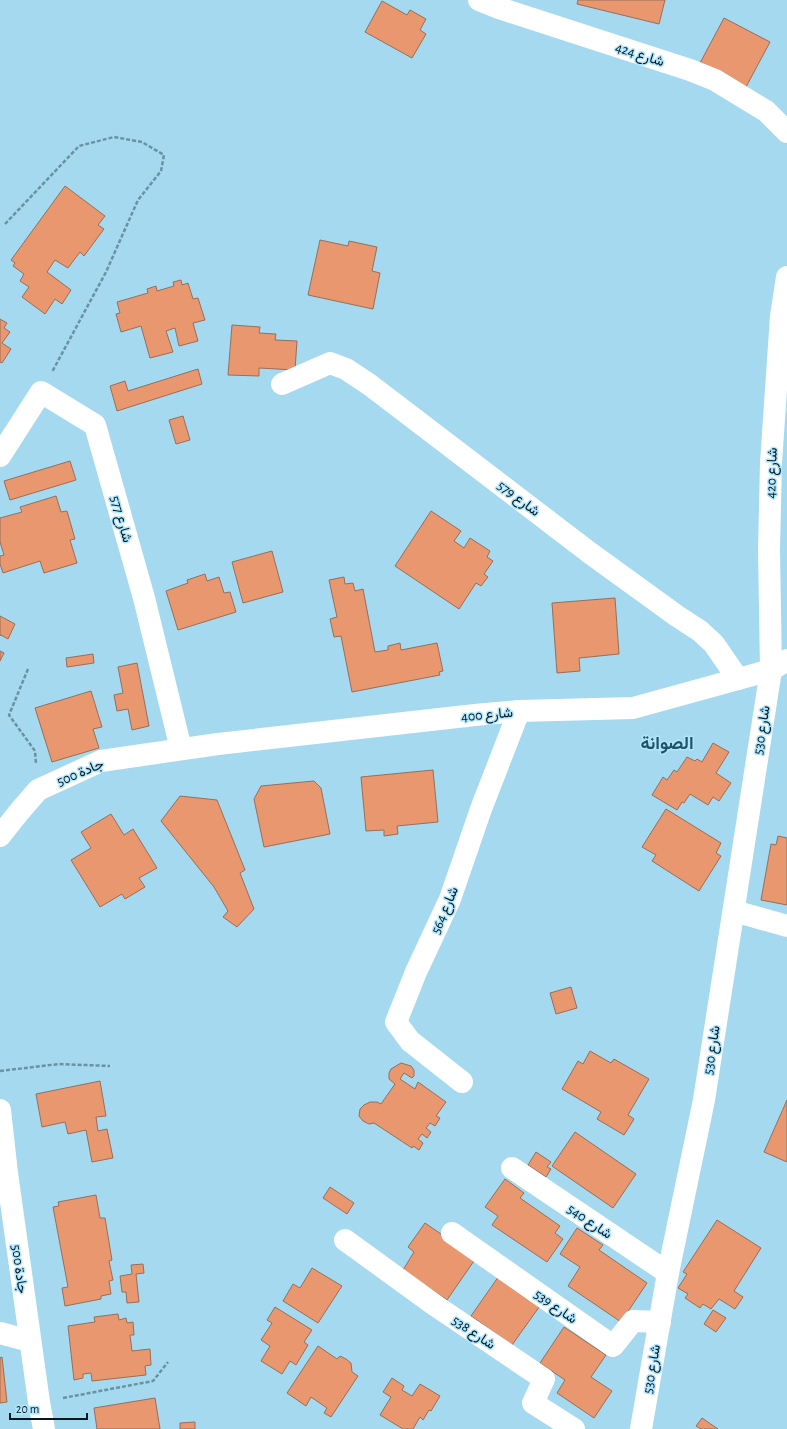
<svg xmlns="http://www.w3.org/2000/svg" width="787" height="1429" font-family="'Alegreya Sans',Vazirmatn,sans-serif">
<rect width="100%" height="100%" fill="#a4d9f0"/>
<g fill="#e8976e" stroke="#996e59">
<path d="M578,0H665L659,24L577,4Z"/>
<path d="M382,1L407,15L410,10L426,19L420,30L426,34L412,58L365,32Z"/>
<path d="M724,18L770,42L746,87L700,63Z"/>
<path d="M65,186L105,216L98,225L104,229L84,256L80,252L68,268L55,260L47,272L71,290L62,304L55,299L45,314L22,297L29,287L20,281L24,274L13,266L15,263L11,260Z"/>
<path d="M320,240L348,246L349,241L377,247L372,271L380,273L373,309L308,295Z"/>
<path d="M181,280L182,285L188,283L193,299L198,298L205,320L193,323L198,341L179,346L175,328L166,331L173,352L150,358L141,326L121,332L116,314L120,313L117,302L148,293L147,289L156,286L157,291L174,286L173,282Z"/>
<path d="M0,319L7,323L4,328L10,332L2,343L11,349L2,363L0,362Z"/>
<path d="M232,325L260,327L259,333L276,334L275,340L297,341L295,370L259,368V376L228,375Z"/>
<path d="M198,369L202,384L117,411L110,386L125,381L128,391Z"/>
<path d="M183,416L190,440L176,444L169,420Z"/>
<path d="M70,461L76,480L10,500L4,481Z"/>
<path d="M56,496L61,512L67,511L75,539L70,540L77,563L44,573L40,561L3,573L0,564V556L4,555L0,542V518L22,512L20,507Z"/>
<path d="M431,511L461,531L454,541L464,548L470,538L490,551L487,557L493,561L484,574L488,577L481,586L476,583L459,609L395,566Z"/>
<path d="M272,551L283,592L243,603L232,562Z"/>
<path d="M205,574L207,581L219,577L224,593L230,592L236,612L178,630L166,591L188,583L187,580Z"/>
<path d="M344,577L345,584L353,583L355,591L363,589L375,652L388,650V646L400,643L401,650L437,643L443,671L439,672L440,675L352,692L341,636L334,637L330,619L337,617L329,580Z"/>
<path d="M615,598L619,654L579,658L580,671L557,673L552,603Z"/>
<path d="M0,616L15,624L8,639L1,635L0,636Z"/>
<path d="M0,651L4,653L0,661Z"/>
<path d="M93,654L94,663L67,667L66,658Z"/>
<path d="M137,663L149,726L132,730L128,709L117,711L114,695L123,693L118,667Z"/>
<path d="M91,691L102,727L93,729L99,748L52,762L35,708Z"/>
<path d="M713,743L729,752L716,773L731,783L719,801L713,797L708,805L690,794L684,803L682,802L677,810L652,795L663,777L667,780L674,770L677,772L687,757L695,761L697,759L702,762Z"/>
<path d="M433,770L438,822L397,826L398,834L384,836V830L366,831L361,777Z"/>
<path d="M314,781L321,788L330,834L264,847L254,799L261,786Z"/>
<path d="M180,796L217,800L245,870L240,873L254,909L237,927L223,917L228,911L214,887L161,821Z"/>
<path d="M666,809L721,843L716,853L721,856L699,891L652,861L656,855L642,847Z"/>
<path d="M111,814L124,835L133,829L157,868L139,878L145,887L125,899L122,894L100,907L71,860L91,848L81,832Z"/>
<path d="M778,836L787,838V905L761,900L771,844L776,845Z"/>
<path d="M571,987L577,1008L556,1014L550,993Z"/>
<path d="M590,1051L611,1063L614,1059L649,1079L628,1115L634,1119L624,1135L597,1119L601,1112L562,1089L578,1061L583,1064Z"/>
<path d="M401,1063L411,1066L414,1070V1076L412,1078L404,1073L400,1079L415,1089L418,1082L446,1102L436,1116L440,1118L435,1126L430,1123L426,1128L431,1132L427,1138L422,1134L418,1139L423,1143L419,1150L413,1146L412,1148L374,1123L369,1124L363,1121L359,1116L360,1109L364,1105L370,1102H377L381,1104L395,1084L389,1079V1073L391,1069Z"/>
<path d="M100,1081L106,1116L96,1117L98,1131L107,1129L113,1158L92,1162L86,1130L68,1134L65,1122L42,1127L36,1094Z"/>
<path d="M787,1100V1162L764,1152Z"/>
<path d="M575,1132L636,1174L613,1208L552,1166Z"/>
<path d="M536,1152L551,1162L547,1167L551,1169L546,1177L528,1165Z"/>
<path d="M505,1179L524,1193L520,1198L560,1226L555,1233L563,1239L547,1262L492,1225L498,1216L485,1207Z"/>
<path d="M330,1187L354,1203L347,1214L323,1198Z"/>
<path d="M96,1195L100,1218H105L112,1260L109,1261L113,1280L109,1281L111,1294L101,1296V1299L65,1306L62,1288L68,1287L53,1207L59,1206L58,1202Z"/>
<path d="M717,1220L761,1248L734,1291L743,1297L735,1309L719,1299L711,1309L703,1304L700,1308L685,1298L688,1294L678,1288L687,1274L683,1272Z"/>
<path d="M425,1223L476,1258L447,1300L403,1270L414,1252L408,1247Z"/>
<path d="M577,1228L603,1245L599,1250L647,1283L621,1322L568,1286L580,1267L560,1254Z"/>
<path d="M143,1264L144,1273L136,1274L139,1302L127,1303L126,1292H122L120,1276L132,1274L131,1265Z"/>
<path d="M312,1268L342,1286L318,1323L283,1301L293,1284L300,1288Z"/>
<path d="M501,1273L542,1303L512,1345L471,1316Z"/>
<path d="M275,1307L312,1330L304,1342L308,1345L296,1365L290,1361L282,1374L261,1361L270,1346L261,1340L272,1323L267,1320Z"/>
<path d="M713,1310L726,1318L716,1332L704,1324Z"/>
<path d="M118,1314L119,1320L126,1318L127,1323L133,1322L134,1335H130L132,1351L150,1349L151,1365L145,1366L146,1375L92,1381L91,1373L83,1374V1378L74,1380L68,1326L95,1322L94,1317Z"/>
<path d="M564,1327L606,1355L591,1377L612,1391L594,1418L557,1393L565,1380L540,1363Z"/>
<path d="M318,1346L337,1359L340,1356L346,1359L351,1363L352,1372L358,1376L331,1417L324,1413L327,1408L311,1397L306,1406L287,1393Z"/>
<path d="M2,1357L7,1402L0,1403V1358Z"/>
<path d="M392,1378L404,1386L402,1390L412,1396L420,1384L440,1396L431,1411L429,1410L423,1420L420,1417L413,1429H403L380,1415L391,1397L383,1392Z"/>
<path d="M155,1398L160,1429H97L94,1408Z"/>
<path d="M702,1418L718,1429H701L696,1426Z"/>
<path d="M195,1422V1429H180V1423Z"/>
</g>
<g fill="none" stroke-linecap="round" stroke-linejoin="round">
<g stroke="#6992a3" stroke-width="2.5" stroke-dasharray="4 2" stroke-linecap="butt">
<path d="M5,224L79,146L114,137L142,142L164,155L161,171L138,200L106,272L52,372"/>
<path d="M28,669L9,715L35,751L36,764"/>
<path d="M0,1071L59,1064L110,1066"/>
<path d="M63,1398L153,1381L168,1362"/>
</g>
<g stroke="#fff" stroke-width="22">
<path d="M479,0L499,8L690,70L715,80L766,111L787,132"/>
<path d="M282,384L330,363L346,369L370,385L590,553L677,616L700,631L714,644L738,679"/>
<path d="M0,456L41,392L95,425L144,598L181,749"/>
<path d="M734,911L787,926"/>
<path d="M462,1082L410,1041L396,1022L416,972L450,899L481,809L519,711"/>
<path d="M512,1168L668,1273"/>
<path d="M452,1233L613,1346L633,1321L660,1322"/>
<path d="M345,1240L436,1306L544,1379L533,1403L574,1429"/>
<path d="M0,1333L30,1341"/>
<path d="M641,1429L668,1273L704,1100L771,670L769,550L771,463L781,316L787,277"/>
</g>
<g stroke="#fff" stroke-width="22">
<path d="M0,836L19,812L38,790L101,761L218,744L475,715L519,711L633,708L771,670L787,660"/>
<path d="M0,1110L7,1173L39,1402L44,1429"/>
</g>
</g>
<g text-anchor="middle" stroke-width="3" stroke-linejoin="round" paint-order="stroke">
<g font-size="14" fill="#041820" stroke="#b1e6fe">
<text transform="translate(640 54) rotate(18)" y="5">شارع 424</text>
<text transform="translate(771 473) rotate(-88)" y="5">شارع 420</text>
<text transform="translate(519 498) rotate(37)" y="5">شارع 579</text>
<text transform="translate(122 519) rotate(74)" y="5">شارع 577</text>
<text transform="translate(487 714) rotate(-5)" y="5">شارع 400</text>
<text transform="translate(761 730) rotate(-81)" y="5">شارع 530</text>
<text transform="translate(80 772) rotate(-23)" y="5">جادة 500</text>
<text transform="translate(444 910) rotate(-67)" y="5">شارع 564</text>
<text transform="translate(711 1050) rotate(-81)" y="5">شارع 530</text>
<text transform="translate(590 1221) rotate(34)" y="5">شارع 540</text>
<text transform="translate(20 1269) rotate(82)" y="5">جادة 500</text>
<text transform="translate(556 1306) rotate(35)" y="5">شارع 539</text>
<text transform="translate(474 1332) rotate(34)" y="5">شارع 538</text>
<text transform="translate(651 1369) rotate(-80)" y="5">شارع 530</text>
</g>
<g font-size="18" font-weight="bold" fill="#205368" stroke="#b1e6fe">
<text x="667" y="749">الصوانة</text>
</g>
</g>
<path d="M10 1413v6h77v-6" fill="none" stroke="#041820" stroke-width="2"/>
<text x="16" y="1413" font-size="12" fill="#041820" stroke="#b1e6fe" stroke-width="3" paint-order="stroke">20 m</text>
</svg>
